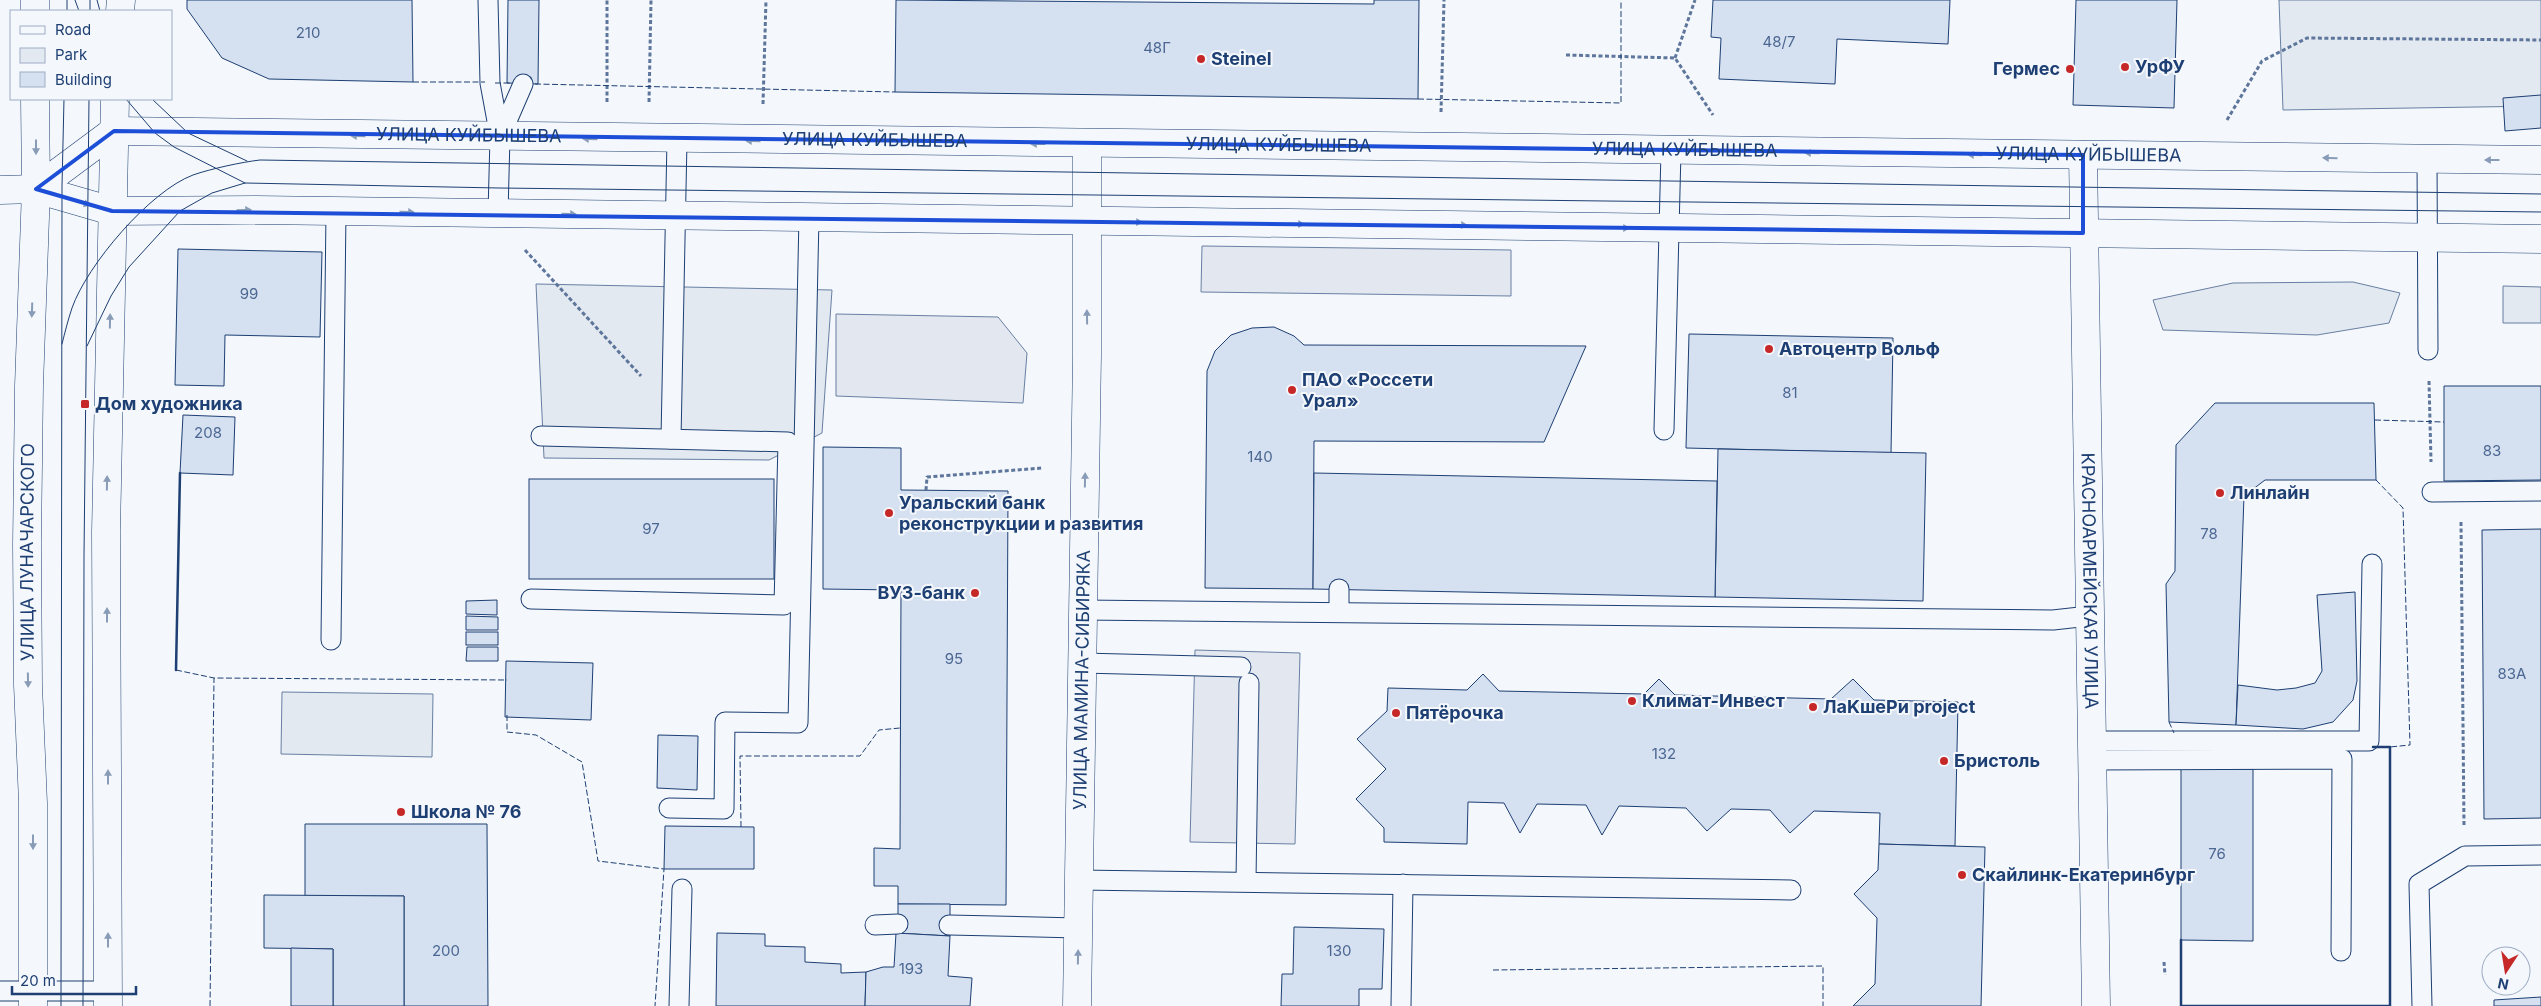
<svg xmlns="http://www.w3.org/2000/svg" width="2541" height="1006" font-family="Inter,sans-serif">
<rect width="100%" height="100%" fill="#f4f7fb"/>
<g fill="#e3e9f0" stroke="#687fa3">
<path d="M2279,0H2541V106L2283,110Z"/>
<path d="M2353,282L2400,293L2389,323L2317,335L2163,330L2153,300L2233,283Z"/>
<path d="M536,284L832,290L822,433L769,460L544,458Z"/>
<path d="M2503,286L2541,287V323H2503Z"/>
<path d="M282,692L433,694L432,757L281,754Z"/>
</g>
<g fill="#e3e8f0" stroke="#687fa3">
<path d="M1202,246L1511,250V296L1201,292Z"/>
<path d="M836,314L998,317L1027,353L1023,403L836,396Z"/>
<path d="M1195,650L1300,653L1295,844L1190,842Z"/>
</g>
<g fill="#d5e0f0" stroke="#1d3f73">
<path d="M187,0H412L413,82L269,79L222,58L187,9Z"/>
<path d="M508,0H539L538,84L507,83Z"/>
<path d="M896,0L1374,4V0H1419L1418,99L895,92Z"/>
<path d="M1713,0H1950L1948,44L1837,39L1835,84L1719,79L1721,38L1711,37Z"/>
<path d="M2076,0H2177L2174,108L2073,105Z"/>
<path d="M2541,95V128L2505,131L2503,98Z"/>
<path d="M178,249L322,252L320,337L225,335L224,386L175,385Z"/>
<path d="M1274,327L1294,336L1304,345L1586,346L1544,442L1314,441L1313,589L1205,588L1207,371L1215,351L1231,335L1252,328Z"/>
<path d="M1689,334L1893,338L1891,453L1686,448Z"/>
<path d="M2444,386H2541V480L2444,481Z"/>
<path d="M2215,403H2374L2376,480H2265L2244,496L2236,725L2169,722L2166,584L2175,571L2176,445Z"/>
<path d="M183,415L235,417L233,475L180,473Z"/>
<path d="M823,447L901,448V490L1008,491L1006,905L898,904V886H874V848L900,849L901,590L823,589Z"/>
<path d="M1718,449L1926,453L1923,601L1715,597Z"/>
<path d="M1314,473L1717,481L1715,597L1313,589Z"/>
<rect x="529" y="479" width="245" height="100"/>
<path d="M2541,529V818L2484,819L2482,530Z"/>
<path d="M2355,592L2357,681L2353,700L2333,722L2303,729L2236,725L2238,685L2277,690L2296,688L2315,683L2322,671L2317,595Z"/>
<path d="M497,600V615L466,614V601Z"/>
<path d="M466,616L498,617V630H466Z"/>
<rect x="466" y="632" width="32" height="13"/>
<path d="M467,647H498V661H466Z"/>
<path d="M506,661L593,663L591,720L505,717Z"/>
<path d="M1483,674L1499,691L1644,694L1659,679L1675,695L1831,699L1853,679L1874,700L1958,702L1955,846L1879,844L1880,813L1814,811L1790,833L1770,810L1731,809L1707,831L1686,808L1619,806L1602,835L1586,805L1537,804L1520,833L1504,803L1468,802L1467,844L1384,842V828L1356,799L1386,769L1357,739L1387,711L1388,688L1467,690Z"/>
<path d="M658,735L698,736L697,790L657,788Z"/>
<path d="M2181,768L2253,769V941L2181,940Z"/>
<path d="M305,824H487L488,1006H404V896H305Z"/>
<path d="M665,826L754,827V869H664Z"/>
<path d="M1879,844L1985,847L1981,1006H1853L1875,984L1877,918L1854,894L1878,870Z"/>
<path d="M264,895L404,896V1006H333V949L264,948Z"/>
<path d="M898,904H950V936L896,933L898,924Z"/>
<path d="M1294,927L1384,929L1382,989H1359V1006H1281L1282,974H1293Z"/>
<path d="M717,933L765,934V946L805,947V962L841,964V973L866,972L865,1006H716Z"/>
<path d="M896,933L950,936L948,976L972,978L970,1006H865L866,972L883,967H894Z"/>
<path d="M291,948L333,949V1006H291Z"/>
<path d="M2541,997V1006H2494V1000Z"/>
</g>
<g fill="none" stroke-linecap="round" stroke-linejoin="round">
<g stroke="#1d3f73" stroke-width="21">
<g id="lane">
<path d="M488,0L490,83L500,137L523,84"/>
<path d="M2427,159L2428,350"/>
<path d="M498,213L500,137"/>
<path d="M1664,430L1671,151"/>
<path d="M671,439L677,140"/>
<path d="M2432,492L2541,491"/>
<path d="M531,599L784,605L788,442L541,436"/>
<path d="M1082,610L2053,620L2089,616"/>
<path d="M1339,612V589"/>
<path d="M331,640L336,211"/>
<path d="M1082,663L1241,667"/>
<path d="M2092,741H2369L2372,564"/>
<path d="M2092,760L2342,759L2341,951"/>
<path d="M669,808L724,809L725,722L798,723L809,217"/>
<path d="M1079,880L1791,890"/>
<path d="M1246,881L1249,683"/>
<path d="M875,925L898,924"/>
<path d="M949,925L1078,928"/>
<path d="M0,991H109"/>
<path d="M679,1006L682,889"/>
<path d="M1401,1006L1403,884"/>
<path d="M2422,1006L2419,884L2465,856L2541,855"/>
</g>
</g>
<g stroke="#1d3f73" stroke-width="29">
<g id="street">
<path id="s1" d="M2083,155L2096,1006"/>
<path id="s2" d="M1077,1006L1087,355V144"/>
</g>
</g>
<g stroke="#1d3f73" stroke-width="29">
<g id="secondary">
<path d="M35,0V11"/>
<path d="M120,11L121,0"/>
<path id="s3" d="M36,189L114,131L2541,160"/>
<path d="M0,190L36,189L112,211L256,210L2541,239"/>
<path id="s4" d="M33,1006V803L28,685L27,544L29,386L36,189L35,99"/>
<path d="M108,1006L106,532L115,99"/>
</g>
</g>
<g stroke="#5e769c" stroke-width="3" stroke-dasharray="4 2.5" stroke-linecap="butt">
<path d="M1566,55L1675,58L1713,115"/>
<path d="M1675,58L1695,0"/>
<path d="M607,102V0"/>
<path d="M649,102L651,0"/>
<path d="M763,104L766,0"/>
<path d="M1441,112L1444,0"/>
<path d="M2227,120L2262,61L2307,38L2541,40"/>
<path d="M525,250L641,376"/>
<path d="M2429,381L2431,462"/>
<path d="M926,490L927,477L1042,468"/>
<path d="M2461,522L2464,826"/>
<path d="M2164,962L2165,975"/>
</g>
<use href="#lane" stroke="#f4f7fb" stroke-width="19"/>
<use href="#street" stroke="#f4f7fb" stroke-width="28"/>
<use href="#secondary" stroke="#f4f7fb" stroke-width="28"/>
<g stroke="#1d3f73" stroke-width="1">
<path d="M75,0L79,11"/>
<path d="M97,0L100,11"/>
<path d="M67,11V0"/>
<path d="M90,11V0"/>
<path d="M126,99L155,133L174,147L245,183"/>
<path d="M152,99L188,133L247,161"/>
<path d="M62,344C65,332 68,320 72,308C87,265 150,191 193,175C210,169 242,162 260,160L2541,194"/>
<path d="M87,346L111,296L129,267L180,211L212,193L245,183L499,188L2541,212"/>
<path d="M61,1006L62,186L64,99"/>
<path d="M83,1006L84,556L89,99"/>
</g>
<g stroke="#1d3f73" stroke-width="1" stroke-dasharray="6 2.5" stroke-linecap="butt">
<path d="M413,82H485"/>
<path d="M495,83H510"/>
<path d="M535,84L895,92"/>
<path d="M1418,99L1621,103V0"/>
<path d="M2375,420L2444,422"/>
<path d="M2376,480L2403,508L2410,745L2390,747"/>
<path d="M176,670L214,678"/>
<path d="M507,715V732L536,735L582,762L598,861L664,869L655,1006"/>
<path d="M2169,722L2174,733"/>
<path d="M741,827L740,756H860L879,730L900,728"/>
<path d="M1493,970L1823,966V1006"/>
<path d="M210,1006L214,678L507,680"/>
</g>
<g stroke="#1d3f73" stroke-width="2.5">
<path d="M176,670L180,473"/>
<path d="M2181,940V1006H2390V747H2373"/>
</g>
</g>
<defs><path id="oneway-solid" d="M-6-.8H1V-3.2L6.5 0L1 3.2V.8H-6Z" transform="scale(1.25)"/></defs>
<g fill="#889bb7">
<use href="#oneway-solid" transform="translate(358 136) rotate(-179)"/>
<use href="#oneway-solid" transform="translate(590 139) rotate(-179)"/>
<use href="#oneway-solid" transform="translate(753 141) rotate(-179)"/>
<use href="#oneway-solid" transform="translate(1038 144) rotate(-180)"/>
<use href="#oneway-solid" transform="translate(36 147) rotate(90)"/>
<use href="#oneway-solid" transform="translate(1812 153) rotate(-179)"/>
<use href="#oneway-solid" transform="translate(1975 155) rotate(-179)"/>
<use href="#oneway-solid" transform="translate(2330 158) rotate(-179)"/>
<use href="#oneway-solid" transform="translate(2492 160) rotate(-180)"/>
<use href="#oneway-solid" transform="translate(83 203) rotate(17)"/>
<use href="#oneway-solid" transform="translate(244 210) rotate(-1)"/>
<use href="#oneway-solid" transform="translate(407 212) rotate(1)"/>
<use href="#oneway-solid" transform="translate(569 214) rotate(1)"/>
<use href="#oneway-solid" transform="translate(1135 222) rotate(1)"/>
<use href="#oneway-solid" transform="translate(1297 224) rotate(1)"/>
<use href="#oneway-solid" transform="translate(1460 225) rotate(1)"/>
<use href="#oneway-solid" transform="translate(1622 228) rotate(1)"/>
<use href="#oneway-solid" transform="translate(32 310) rotate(92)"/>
<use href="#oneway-solid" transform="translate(1087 317) rotate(-91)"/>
<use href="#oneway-solid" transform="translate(110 321) rotate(-89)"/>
<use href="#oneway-solid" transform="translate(1085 480) rotate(-89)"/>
<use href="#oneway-solid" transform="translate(107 483) rotate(-89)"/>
<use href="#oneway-solid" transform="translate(107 615) rotate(-90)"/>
<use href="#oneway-solid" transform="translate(28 680) rotate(89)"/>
<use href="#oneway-solid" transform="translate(108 777) rotate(-90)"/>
<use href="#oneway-solid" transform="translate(33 842) rotate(90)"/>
<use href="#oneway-solid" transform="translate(108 940) rotate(-90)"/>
<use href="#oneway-solid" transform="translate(1078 957) rotate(-89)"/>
</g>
<path fill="none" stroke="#1d4ed8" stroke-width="4" stroke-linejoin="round" d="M114,131L2083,155V233L112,211L36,189Z"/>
<g fill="#c62828" stroke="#f4f7fb" stroke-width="2">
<circle cx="1201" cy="59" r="5"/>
<circle cx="2125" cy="67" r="5"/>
<circle cx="2070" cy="69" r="5"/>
<circle cx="1769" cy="349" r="5"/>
<circle cx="1292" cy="390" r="5"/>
<rect x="80" y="399" width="10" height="10" rx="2.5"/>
<circle cx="2220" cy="493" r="5"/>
<circle cx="889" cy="513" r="5"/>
<circle cx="975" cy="593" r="5"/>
<circle cx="1632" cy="701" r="5"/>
<circle cx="1813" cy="707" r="5"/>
<circle cx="1396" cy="713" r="5"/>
<circle cx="1944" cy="761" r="5"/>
<circle cx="401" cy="812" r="5"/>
<circle cx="1962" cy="875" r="5"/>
</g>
<g text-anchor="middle" stroke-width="4" stroke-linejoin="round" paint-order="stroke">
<g font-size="15" fill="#4b6792">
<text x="308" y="38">210</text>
<text x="1779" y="47">48/7</text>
<text x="1157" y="53">48Г</text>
<text x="249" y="299">99</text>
<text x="1790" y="398">81</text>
<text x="208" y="438">208</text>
<text x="2492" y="456">83</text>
<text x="1260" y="462">140</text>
<text x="651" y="534">97</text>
<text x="2209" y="539">78</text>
<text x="954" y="664">95</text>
<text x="2512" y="679">83А</text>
<text x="1664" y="759">132</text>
<text x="2217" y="859">76</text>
<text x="446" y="956">200</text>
<text x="1339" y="956">130</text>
<text x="911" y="974">193</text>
</g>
<g font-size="18" font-weight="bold" fill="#1d3f73" stroke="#f4f7fb" text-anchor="start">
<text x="1211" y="65">Steinel</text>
<text x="2135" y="73">УрФУ</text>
<text x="2060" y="75" text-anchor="end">Гермес</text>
<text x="1779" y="355">Автоцентр Вольф</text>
<text x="1302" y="386">ПАО «Россети<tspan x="1302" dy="21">Урал»</tspan></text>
<text x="95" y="410">Дом художника</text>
<text x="2230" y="499">Линлайн</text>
<text x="899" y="509">Уральский банк<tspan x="899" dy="21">реконструкции и развития</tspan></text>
<text x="965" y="599" text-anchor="end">ВУЗ-банк</text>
<text x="1642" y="707">Климат-Инвест</text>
<text x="1823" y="713">ЛаKшеРи project</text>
<text x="1406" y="719">Пятёрочка</text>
<text x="1954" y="767">Бристоль</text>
<text x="411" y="818">Школа № 76</text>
<text x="1972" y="881">Скайлинк-Екатеринбург</text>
</g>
<g font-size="18" fill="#1d3f73" stroke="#f4f7fb">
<text dy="6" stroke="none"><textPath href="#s3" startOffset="452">УЛИЦА КУЙБЫШЕВА</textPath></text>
<text dy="6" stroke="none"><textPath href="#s3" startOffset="858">УЛИЦА КУЙБЫШЕВА</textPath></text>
<text dy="6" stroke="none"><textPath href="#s3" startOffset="1262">УЛИЦА КУЙБЫШЕВА</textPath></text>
<text dy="6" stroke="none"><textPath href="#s3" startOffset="1668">УЛИЦА КУЙБЫШЕВА</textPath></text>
<text dy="6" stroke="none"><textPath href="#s3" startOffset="2072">УЛИЦА КУЙБЫШЕВА</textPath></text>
<text dy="6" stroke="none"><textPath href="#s4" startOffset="454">УЛИЦА ЛУНАЧАРСКОГО</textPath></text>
<text dy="6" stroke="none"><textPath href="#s1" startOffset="426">КРАСНОАРМЕЙСКАЯ УЛИЦА</textPath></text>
<text dy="6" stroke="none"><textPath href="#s2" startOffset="326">УЛИЦА МАМИНА-СИБИРЯКА</textPath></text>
</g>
</g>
<rect x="10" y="10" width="162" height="90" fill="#f4f7fb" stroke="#9eadc5"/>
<rect x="20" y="26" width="25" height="8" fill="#f4f7fb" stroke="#9eadc5"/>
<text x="55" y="35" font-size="15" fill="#1d3f73">Road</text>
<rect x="20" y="48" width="25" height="15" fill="#e3e9f0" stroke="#9eadc5"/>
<text x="55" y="60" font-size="15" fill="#1d3f73">Park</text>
<rect x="20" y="72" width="25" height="15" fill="#d5e0f0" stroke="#9eadc5"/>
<text x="55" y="85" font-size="15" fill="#1d3f73">Building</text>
<g transform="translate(2506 971) rotate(192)"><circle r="24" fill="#f4f7fb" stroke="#9eadc5"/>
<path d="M0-4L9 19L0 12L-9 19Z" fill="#c62828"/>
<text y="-8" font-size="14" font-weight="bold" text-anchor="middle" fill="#1d3f73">N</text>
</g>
<path d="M12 986v8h124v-8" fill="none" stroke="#1d3f73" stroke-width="2.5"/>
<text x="20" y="986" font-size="15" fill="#1d3f73" stroke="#f4f7fb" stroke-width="4" paint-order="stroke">20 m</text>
</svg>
